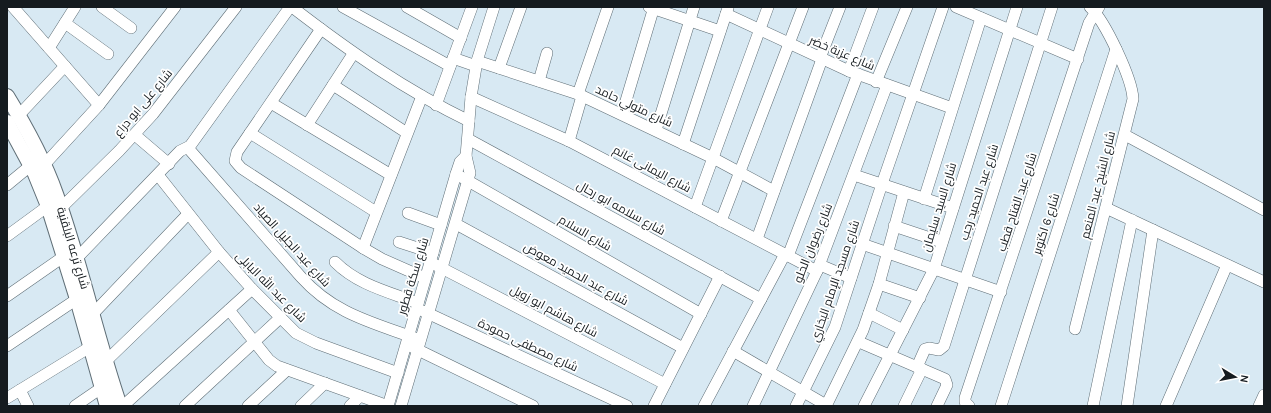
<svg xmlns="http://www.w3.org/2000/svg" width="1271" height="413" font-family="Karla,Cairo,sans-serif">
<rect width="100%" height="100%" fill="#d8e9f3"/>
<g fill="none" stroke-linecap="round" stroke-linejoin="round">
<g stroke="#5f6e76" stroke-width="12">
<g id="minor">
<path d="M13,7L99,105"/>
<path d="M102,7L131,28"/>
<path d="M292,7C349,51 405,90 469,121"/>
<path d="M343,7L450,66"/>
<path d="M407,7L461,38"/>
<path d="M649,7L720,31"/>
<path d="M956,7L1078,59"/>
<path d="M726,14L849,71L952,108"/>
<path d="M65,23L108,54"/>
<path d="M321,29L237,152L235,161L241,168L363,248L382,259L425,278"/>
<path d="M49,48L75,7"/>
<path d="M453,58L476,66"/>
<path d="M820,58L840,7"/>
<path d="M477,61L578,94L713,158L774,191"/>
<path d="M499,68L521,7"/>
<path d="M849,71L873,7"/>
<path d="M539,81L547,53"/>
<path d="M876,82L907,7"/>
<path d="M333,85L407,133"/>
<path d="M578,94L608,7"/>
<path d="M471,97L569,141L817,271"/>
<path d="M271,103L391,175"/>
<path d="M436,105L472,7"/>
<path d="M622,114L654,7"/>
<path d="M19,115L65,66"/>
<path d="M307,125L353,54"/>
<path d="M656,130L694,7"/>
<path d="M250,133L376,212"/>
<path d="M135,135L169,164"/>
<path d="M1125,135L1264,210"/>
<path d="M468,139L761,299"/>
<path d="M569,141L582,96"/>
<path d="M683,144L728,8"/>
<path d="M188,148L301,277C335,315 375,323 420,340"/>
<path d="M44,165L99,105L175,7"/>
<path d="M456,174L701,314"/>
<path d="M158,175L219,252L252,289L296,333L316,343L398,373"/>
<path d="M854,175L953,208"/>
<path d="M7,185L30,166"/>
<path d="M924,199L981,18"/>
<path d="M695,207L768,7"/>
<path d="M61,208L119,151L153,114L236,7"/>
<path d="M1106,208L1264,282"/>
<path d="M408,213L441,225"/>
<path d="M721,221L803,7"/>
<path d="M456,224L683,348"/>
<path d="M894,226L942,242"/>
<path d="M7,236L48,206"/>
<path d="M757,239L822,59"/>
<path d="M399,242L433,253"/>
<path d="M862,244L1001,292"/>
<path d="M363,248L422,96"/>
<path d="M788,256L858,74"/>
<path d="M76,259L180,151L190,146L290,7"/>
<path d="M335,262C358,285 389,292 418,303"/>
<path d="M430,262L665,384"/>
<path d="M820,265L851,278"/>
<path d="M879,284L920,298"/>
<path d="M7,296L63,257"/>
<path d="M229,310L269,360L277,366L388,406"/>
<path d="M423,311L627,406"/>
<path d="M869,313L903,330"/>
<path d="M88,319L188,214"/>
<path d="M1075,329L1133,99C1132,78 1105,21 1090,7"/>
<path d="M859,342L945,379L947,385L937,406"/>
<path d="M7,346L77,299"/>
<path d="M412,347L533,406"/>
<path d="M733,351L826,405"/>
<path d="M105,362L219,252"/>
<path d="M917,367L925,349L929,348L939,350L944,346L1052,7"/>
<path d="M20,390L28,406"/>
<path d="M7,398L90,347"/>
<path d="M75,406L107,384"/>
<path d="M123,406L252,289"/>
<path d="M185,406L280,318"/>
<path d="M248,406L287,370"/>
<path d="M301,406L325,383"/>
<path d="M350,406L360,396"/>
<path d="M388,406L456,174L460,162L466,156"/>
<path d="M401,406L470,173L466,156L471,97L477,61L494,7"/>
<path d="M654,406L720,276"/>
<path d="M704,406L785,254"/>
<path d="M753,406L817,271L887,85"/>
<path d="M796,406L835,327L882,184L943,7"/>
<path d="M826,406L863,330L879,284L904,192"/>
<path d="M864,406L934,269L1017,7"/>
<path d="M904,406L922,369"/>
<path d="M969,406L965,402V398L1089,23L1099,7"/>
<path d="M1001,406L1116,49"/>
<path d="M1093,406L1132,220"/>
<path d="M1127,406L1153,230"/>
<path d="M1166,406L1227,265"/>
<path d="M1259,406L1264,395"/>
</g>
</g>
<g stroke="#5f6e76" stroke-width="16">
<g id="tertiary">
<path d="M7,96C26,127 44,160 56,194C81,263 96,336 120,406"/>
<path d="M7,122L35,174L48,206L77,299L107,406"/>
</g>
</g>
<use href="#minor" stroke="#fff" stroke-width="11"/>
<use href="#tertiary" stroke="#fff" stroke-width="14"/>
</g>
<g text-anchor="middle" stroke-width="3.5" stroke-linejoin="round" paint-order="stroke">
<g font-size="12" fill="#151b1f" stroke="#fff">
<text transform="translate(842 53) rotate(23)" y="4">شارع عزبة خضر</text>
<text transform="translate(143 103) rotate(-50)" y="4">شارع على ابو دراع</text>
<text transform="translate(634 106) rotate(25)" y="4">شارع متولي حامد</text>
<text transform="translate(652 169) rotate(28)" y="4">شارع اليمانى غانم</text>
<text transform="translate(1098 185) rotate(-76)" y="4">شارع الشيخ عبد المنعم</text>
<text transform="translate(979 192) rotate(-72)" y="4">شارع عبد الحميد رجب</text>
<text transform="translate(1017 202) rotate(-72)" y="4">شارع عبد الفتاح قطب</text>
<text transform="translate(939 207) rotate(-73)" y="4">شارع السيد سليمان</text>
<text transform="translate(621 208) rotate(29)" y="4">شارع سلامه ابو رحال</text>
<text transform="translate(1046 224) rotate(-72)" y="4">شارع 6 اكتوبر</text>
<text transform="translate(585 233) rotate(30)" y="4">شارع السلام</text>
<text transform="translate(813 243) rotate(-68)" y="4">شارع رضوان الحلو</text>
<text transform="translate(292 245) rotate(48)" y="4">شارع عبد الجليل الصياد</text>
<text transform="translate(73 248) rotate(73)" y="4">شارع ترعه البلقنية</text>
<text transform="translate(576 274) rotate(29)" y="4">شارع عبد الحميد معوض</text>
<text transform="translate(413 276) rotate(-73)" y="4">شارع سكة قطور</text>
<text transform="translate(835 281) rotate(-71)" y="4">شارع مسجد الإمام البخاري</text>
<text transform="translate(271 287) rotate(45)" y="4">شارع عبد الله البابلى</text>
<text transform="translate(554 311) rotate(28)" y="4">شارع هاشم ابو زويل</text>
<text transform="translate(528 345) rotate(25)" y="4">شارع مصطفى حمودة</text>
</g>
</g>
<rect width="1271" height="413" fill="none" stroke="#151b1f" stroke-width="16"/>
<g transform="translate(1235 377) rotate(100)" stroke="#ffffff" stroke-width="3" paint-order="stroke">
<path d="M0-3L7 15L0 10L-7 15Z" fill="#151b1f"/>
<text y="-6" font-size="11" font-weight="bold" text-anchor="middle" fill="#151b1f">N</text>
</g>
</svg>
